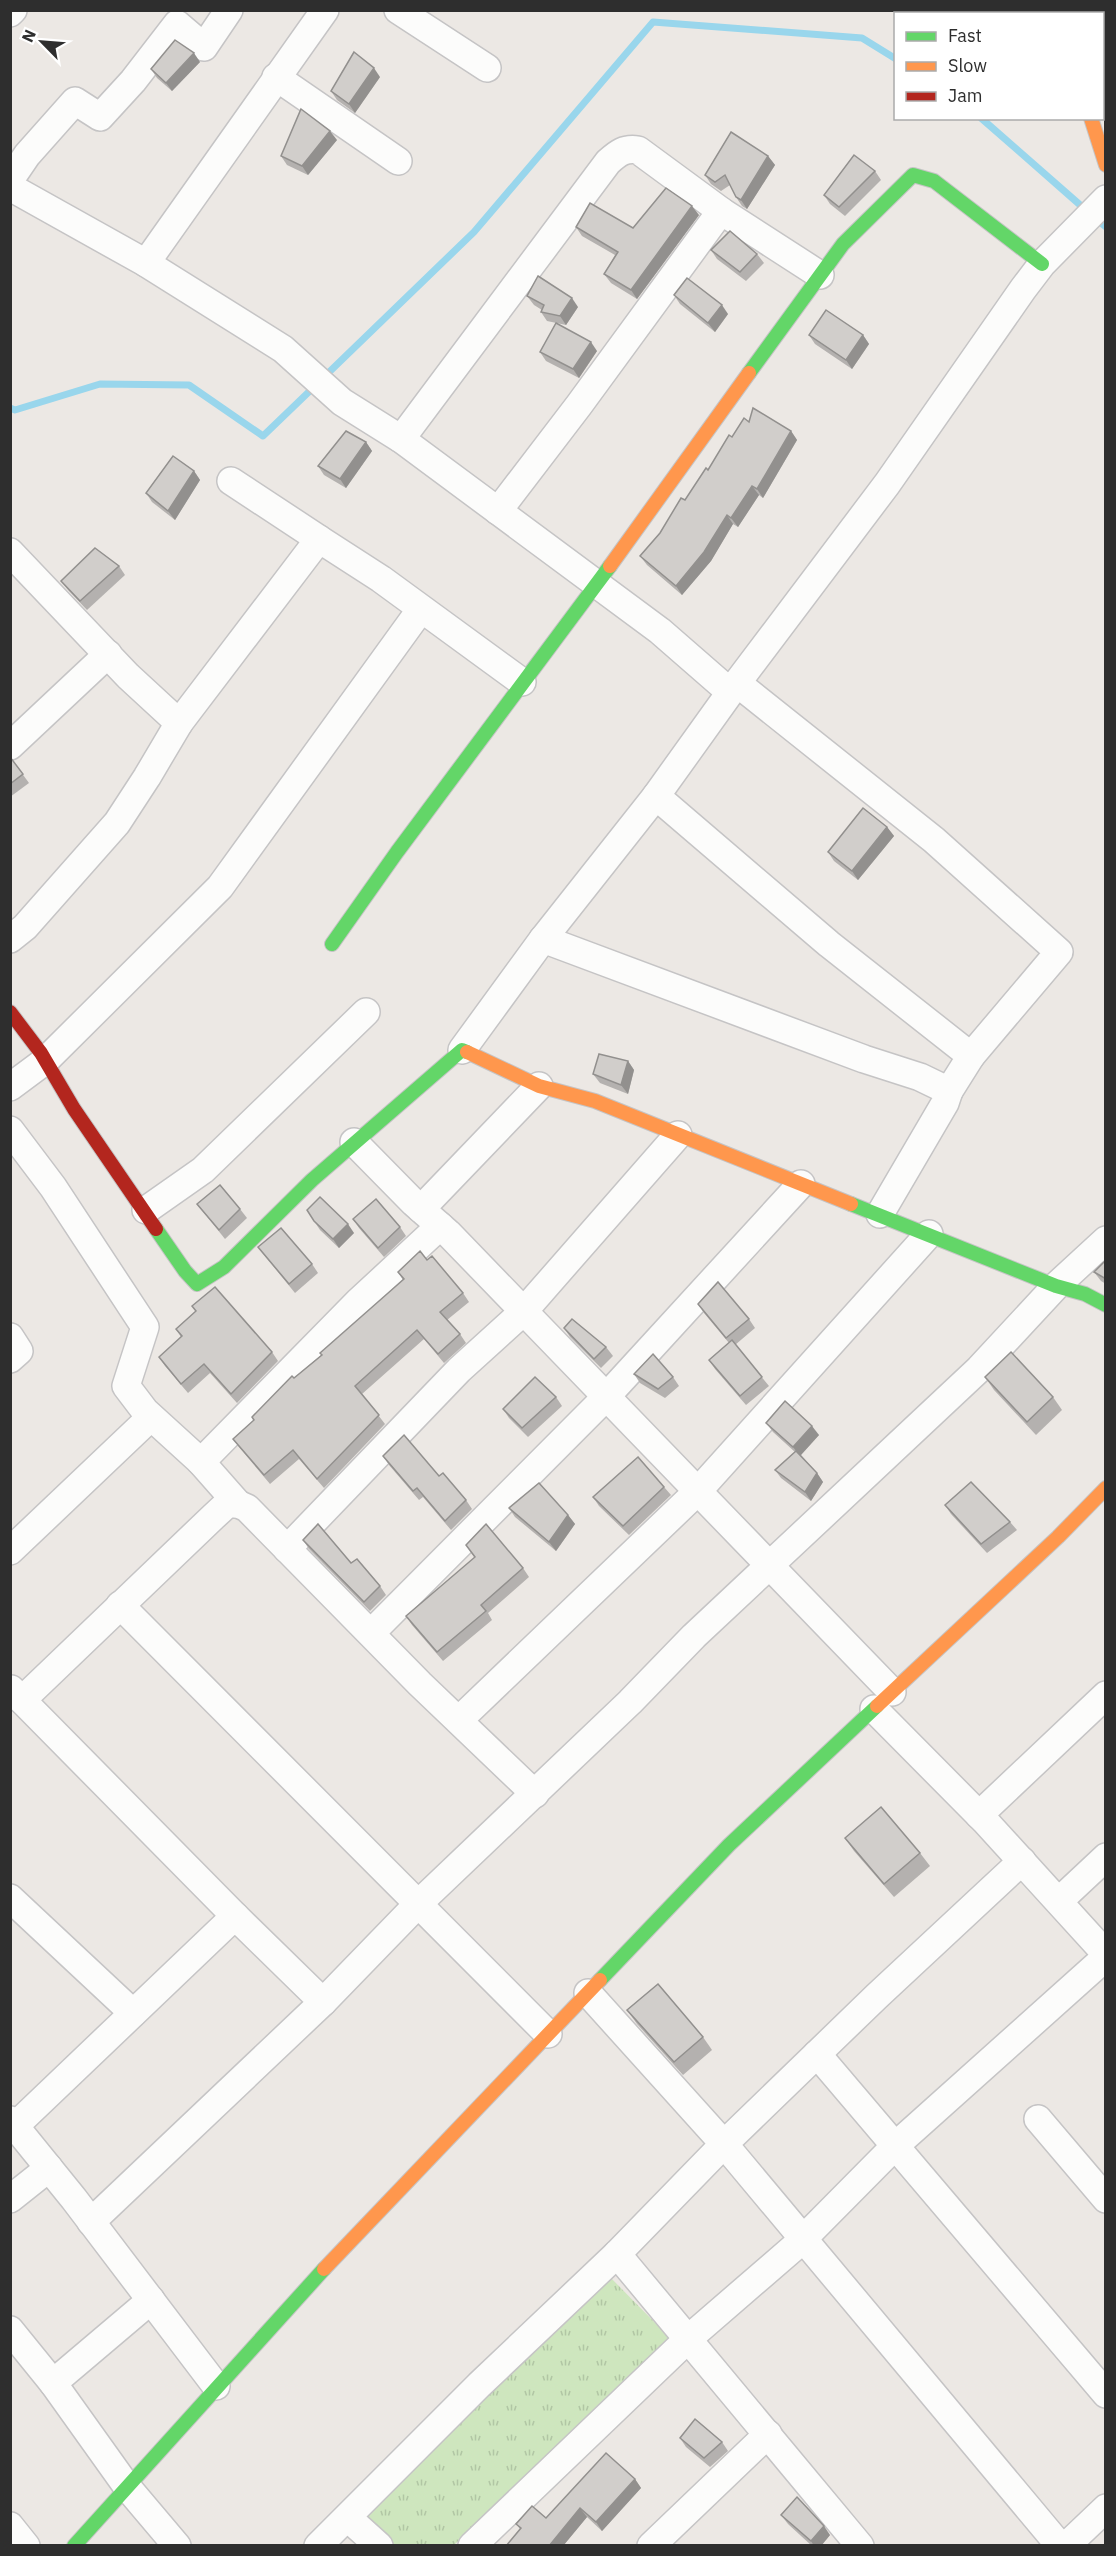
<svg xmlns="http://www.w3.org/2000/svg" width="1116" height="2556" font-family="'IBM Plex Sans',sans-serif">
<defs>
<pattern id="park-tufts" width="24" height="20" patternUnits="userSpaceOnUse" patternTransform="scale(1.5)"><rect width="24" height="20" fill="#cee6be"/><path d="M3 7l-1-3M5 7V3M7 7l1-3M15 17l-1-3M17 17v-4M19 17l1-3" fill="none" stroke="#b1c6a4"/></pattern>
</defs>
<rect width="100%" height="100%" fill="#ece8e4"/>
<path fill="url(#park-tufts)" d="M608,2275L671,2339L454,2545H391L359,2519Z"/>
<g fill="none" stroke-linecap="round" stroke-linejoin="round">
<g stroke="#99d6ec" stroke-width="7">
<path d="M981,118L1087,211"/>
<path d="M1096,219L1106,227"/>
<path d="M324,377L474,232L653,22L862,38L896,59"/>
<path d="M10,408L15,410L100,384L189,385L263,436L316,385"/>
</g>
<g stroke="#c5c4c5" stroke-width="30">
<g id="street">
<path d="M398,10L487,68"/>
<path d="M10,13L13,10"/>
<path d="M276,77L398,161"/>
<path d="M10,180L27,155L75,101L100,117L133,81L177,24L204,47L229,10"/>
<path d="M10,187L146,263L283,349L342,402L401,439L660,631L730,692"/>
<path d="M146,263L325,10"/>
<path d="M401,439L608,162C618,153 624,148 638,150L721,211L820,275"/>
<path d="M231,481L319,539"/>
<path d="M498,511L579,405L721,211"/>
<path d="M10,552L128,676L179,723"/>
<path d="M737,683L934,840L1059,952L971,1056"/>
<path d="M10,746L108,654"/>
<path d="M656,796L829,944L971,1056L949,1091"/>
<path d="M10,939L25,927L117,823L147,777L179,723L319,539L381,579L522,682"/>
<path d="M543,939L864,1059L920,1077L949,1091L945,1103L880,1214"/>
<path d="M462,1050L543,939L656,796L737,683L887,484L1023,289L1042,264L1106,199"/>
<path d="M10,1087L45,1061L220,887L421,609"/>
<path d="M10,1130L53,1187L145,1327L126,1386L145,1411L201,1462L238,1504"/>
<path d="M354,1142L414,1203L448,1233L892,1692"/>
<path d="M421,1209L539,1086"/>
<path d="M146,1210L203,1170L366,1012"/>
<path d="M10,1337L19,1351L10,1359"/>
<path d="M201,1462L358,1302L440,1226"/>
<path d="M287,1549L459,1370L523,1312L678,1135"/>
<path d="M10,1551L151,1417"/>
<path d="M120,1605L548,2034"/>
<path d="M371,1633L605,1398L801,1184"/>
<path d="M11,1689L235,1916"/>
<path d="M22,1700L213,1517L227,1504H238L247,1508L420,1684L535,1794"/>
<path d="M874,1709L985,1821L1106,1954"/>
<path d="M459,1720L698,1491L929,1234"/>
<path d="M979,1815L1106,1695"/>
<path d="M1022,1861L877,1996L724,2144L1060,2546"/>
<path d="M10,1898L133,2013"/>
<path d="M1059,1901L1106,1857"/>
<path d="M323,2002L418,1904L630,1702L694,1636L979,1369L1056,1286L1106,1240"/>
<path d="M817,2054L1106,2394"/>
<path d="M1038,2119L1106,2199"/>
<path d="M10,2120L74,2199L216,2386"/>
<path d="M15,2126L235,1916L323,2002L91,2222"/>
<path d="M10,2199L49,2168"/>
<path d="M617,2254L860,2546"/>
<path d="M10,2330L53,2383L128,2488L177,2546"/>
<path d="M53,2383L151,2300"/>
<path d="M348,2518L379,2546"/>
<path d="M10,2526L26,2546"/>
<path d="M318,2546L479,2385L617,2254L724,2144L588,1993"/>
<path d="M472,2546L688,2339L799,2243L895,2146L1106,1957"/>
<path d="M651,2546L768,2434"/>
<path d="M1066,2546L1106,2508"/>
</g>
</g>
<g stroke="#c5c4c5" stroke-width="16">
<g id="fast">
<path d="M1057,10L1058,14"/>
<path d="M749,373L843,244L913,175L934,181L1042,264"/>
<path d="M332,944L397,852L610,566"/>
<path d="M851,1204L1056,1286L1085,1294L1106,1305"/>
<path d="M156,1229L185,1271L197,1284L224,1267L312,1180L462,1050L467,1052"/>
<path d="M600,1980L729,1845L877,1706"/>
<path d="M74,2546L324,2269"/>
</g>
</g>
<g stroke="#c5c4c5" stroke-width="16">
<g id="slow">
<path d="M1091,118L1106,165"/>
<path d="M610,566L749,373"/>
<path d="M467,1052L539,1086L595,1101L851,1204"/>
<path d="M877,1706L1058,1537L1106,1488"/>
<path d="M324,2269L600,1980"/>
</g>
</g>
<g stroke="#c5c4c5" stroke-width="16">
<path id="jam" d="M10,1012L41,1053L74,1109L156,1229"/>
</g>
<use href="#street" stroke="#fcfcfb" stroke-width="27"/>
<use href="#fast" stroke="#63d668" stroke-width="14"/>
<use href="#slow" stroke="#ff974d" stroke-width="14"/>
<use href="#jam" stroke="#b3261e" stroke-width="14"/>
</g>
<g fill="#b4b1af">
<path d="M200,62L172,91L157,78L151,69Z"/>
<path d="M380,77L355,113L337,100L331,91Z"/>
<path d="M337,140L308,175L287,165L281,156Z"/>
<path d="M768,156L775,165L747,209L742,206L736,197L730,185L721,191L711,184L705,175Z"/>
<path d="M875,171L881,180L845,216L830,204L824,195Z"/>
<path d="M699,215L637,299L611,283L604,274L615,255L582,236L576,227L633,228Z"/>
<path d="M711,250L757,254L764,263L746,281L717,259Z"/>
<path d="M674,295L728,314L715,332L680,304Z"/>
<path d="M527,296L578,307L566,325L547,321L541,312L542,310L534,305Z"/>
<path d="M809,335H863L869,344L852,369L815,344Z"/>
<path d="M597,351L579,378L546,361L540,352Z"/>
<path d="M749,422L791,431L797,440L763,498L759,495L738,527L733,524L711,561L682,595L647,565L640,556L660,533L732,437Z"/>
<path d="M366,442L372,451L346,488L324,475L318,466Z"/>
<path d="M194,471L200,480L175,520L152,502L146,493Z"/>
<path d="M119,566L125,575L87,610L68,590L61,581Z"/>
<path d="M10,757L29,783L10,797Z"/>
<path d="M887,827L894,836L858,880L834,861L828,852Z"/>
<path d="M628,1061L634,1070L628,1094L600,1083L593,1074Z"/>
<path d="M197,1204L240,1209L247,1218L225,1239Z"/>
<path d="M307,1210L354,1233L339,1248L320,1230Z"/>
<path d="M353,1219L400,1227L406,1236L384,1257L359,1228Z"/>
<path d="M258,1247L312,1264L318,1273L295,1293L265,1256Z"/>
<path d="M427,1260L463,1293L469,1302L447,1320L460,1334L466,1343L444,1363L424,1339L362,1394L385,1424L324,1488L299,1459L270,1484L239,1447L233,1439L254,1421L294,1378L321,1355L403,1280L398,1272Z"/>
<path d="M1106,1260V1284L1101,1281L1094,1272Z"/>
<path d="M698,1304L749,1319L755,1328L735,1345L769,1386L746,1405L715,1369L709,1360L729,1343L704,1313Z"/>
<path d="M192,1306L272,1352L278,1361L237,1403L210,1373L188,1393L165,1366L159,1357L181,1337L176,1329L196,1311Z"/>
<path d="M564,1328L606,1347L613,1356L601,1368L570,1337Z"/>
<path d="M634,1374L673,1377L679,1386L665,1398L640,1383Z"/>
<path d="M985,1377L1053,1397L1062,1410L1036,1435L994,1390Z"/>
<path d="M556,1397L562,1406L528,1437L509,1418L503,1409Z"/>
<path d="M766,1423L819,1435L801,1455L817,1473L823,1482L811,1501L781,1478L775,1470L795,1452L773,1432Z"/>
<path d="M383,1456L439,1476L466,1500L472,1509L451,1530L423,1497L419,1500L389,1465Z"/>
<path d="M664,1487L671,1495L629,1535L599,1506L593,1497Z"/>
<path d="M945,1505L1010,1522L1017,1530L987,1553L951,1514Z"/>
<path d="M509,1508L568,1515L575,1524L556,1551L515,1517Z"/>
<path d="M303,1540L351,1563L380,1586L386,1595L370,1611L309,1549Z"/>
<path d="M466,1545L523,1568L529,1577L488,1613L492,1620L443,1661L412,1625L406,1616L475,1558Z"/>
<path d="M845,1838L920,1853L930,1866L894,1897L854,1851Z"/>
<path d="M627,2010L703,2037L712,2050L683,2075L637,2024Z"/>
<path d="M680,2438L722,2442L728,2451L710,2467L686,2447Z"/>
<path d="M635,2479L641,2488L602,2531L587,2517L563,2546H506L520,2529L516,2524L546,2518Z"/>
<path d="M781,2515L830,2535L821,2546H812L788,2524Z"/>
</g>
<g fill="#92908e">
<path d="M194,53L200,62L172,91L166,83Z"/>
<path d="M374,68L380,77L355,113L349,104Z"/>
<path d="M330,131L337,140L308,175L302,166Z"/>
<path d="M768,156L775,165L747,209L741,200Z"/>
<path d="M692,206L699,215L637,299L631,290Z"/>
<path d="M572,298L578,307L566,325L560,316Z"/>
<path d="M722,305L728,314L715,332L708,323Z"/>
<path d="M863,335L869,344L852,369L846,360Z"/>
<path d="M591,342L597,351L579,378L573,369Z"/>
<path d="M791,431L797,440L763,498L757,489Z"/>
<path d="M366,442L372,451L346,488L340,479Z"/>
<path d="M194,471L200,480L175,520L168,511Z"/>
<path d="M752,486L759,495L738,527L731,518Z"/>
<path d="M727,515L733,524L711,561L682,595L676,586Z"/>
<path d="M887,827L894,836L858,880L852,871Z"/>
<path d="M628,1061L634,1070L628,1094L621,1085Z"/>
<path d="M348,1224L354,1233L339,1248L333,1239Z"/>
<path d="M812,1426L819,1435L800,1456L793,1447Z"/>
<path d="M817,1473L823,1482L811,1501L805,1492Z"/>
<path d="M568,1515L575,1524L556,1551L549,1542Z"/>
<path d="M635,2479L641,2488L602,2531L596,2522Z"/>
<path d="M580,2508L587,2517L563,2546H549Z"/>
<path d="M824,2526L830,2535L821,2546H814L811,2541Z"/>
</g>
<g fill="#d1cecb" stroke="#92908e" stroke-width="1.5">
<path d="M175,40L194,53L166,83L151,69Z"/>
<path d="M354,52L374,68L349,104L331,91Z"/>
<path d="M301,109L330,131L302,166L281,156Z"/>
<path d="M731,132L768,156L741,200L736,197L725,175L715,182L705,175Z"/>
<path d="M854,155L875,171L839,207L824,195Z"/>
<path d="M666,188L692,206L631,290L604,274L618,252L576,227L590,203L633,228Z"/>
<path d="M730,231L757,254L740,272L711,250Z"/>
<path d="M538,276L572,298L560,316L541,312L544,305L527,296Z"/>
<path d="M687,278L722,305L708,323L674,295Z"/>
<path d="M826,310L863,335L846,360L809,335Z"/>
<path d="M556,323L591,342L573,369L540,352Z"/>
<path d="M753,408L791,431L757,489L752,486L731,518L727,515L704,552L676,586L640,556L660,533L681,498L685,500L706,468L708,470L729,435L732,437L744,418L749,422Z"/>
<path d="M346,431L366,442L340,479L318,466Z"/>
<path d="M173,456L194,471L168,511L146,493Z"/>
<path d="M95,548L119,566L80,601L61,581Z"/>
<path d="M10,757L23,774L10,784Z"/>
<path d="M863,808L887,827L852,871L828,852Z"/>
<path d="M599,1054L628,1061L621,1085L593,1074Z"/>
<path d="M220,1185L240,1209L219,1230L197,1204Z"/>
<path d="M320,1197L348,1224L333,1239L314,1221L307,1210Z"/>
<path d="M376,1199L400,1227L378,1248L353,1219Z"/>
<path d="M281,1228L312,1264L289,1284L258,1247Z"/>
<path d="M420,1251L427,1260L432,1256L463,1293L440,1312L460,1334L438,1354L417,1330L355,1386L379,1415L317,1479L293,1450L264,1475L233,1439L254,1420L252,1417L292,1376L294,1378L322,1355L320,1353L404,1279L398,1272Z"/>
<path d="M1106,1260V1279L1094,1272Z"/>
<path d="M718,1282L749,1319L726,1338L698,1304Z"/>
<path d="M215,1287L272,1352L231,1394L204,1364L181,1384L159,1357L182,1336L176,1329L196,1311L192,1306Z"/>
<path d="M572,1319L606,1347L594,1359L564,1328Z"/>
<path d="M732,1340L762,1377L740,1396L709,1360Z"/>
<path d="M1011,1352L1053,1397L1027,1422L985,1377Z"/>
<path d="M653,1354L673,1377L658,1389L634,1374Z"/>
<path d="M535,1377L556,1397L522,1428L503,1409Z"/>
<path d="M785,1401L812,1426L793,1447L766,1423Z"/>
<path d="M404,1435L439,1476L443,1473L466,1500L445,1521L417,1488L413,1491L383,1456Z"/>
<path d="M796,1451L817,1473L805,1492L775,1470Z"/>
<path d="M638,1457L664,1487L623,1526L593,1497Z"/>
<path d="M971,1482L1010,1522L981,1544L945,1505Z"/>
<path d="M539,1483L568,1515L549,1542L509,1508Z"/>
<path d="M318,1524L351,1563L357,1559L380,1586L364,1602L303,1540Z"/>
<path d="M486,1524L523,1568L481,1605L486,1611L437,1652L406,1616L475,1557L466,1545Z"/>
<path d="M881,1807L920,1853L884,1884L845,1838Z"/>
<path d="M658,1984L703,2037L674,2062L627,2010Z"/>
<path d="M695,2419L722,2442L704,2458L680,2438Z"/>
<path d="M606,2453L635,2479L596,2522L580,2508L549,2546H506L521,2528L516,2524L532,2506L546,2518Z"/>
<path d="M797,2497L824,2526L811,2541L781,2515Z"/>
</g>
<rect width="1116" height="2556" fill="none" stroke="#2e2e2e" stroke-width="24"/>
<rect x="894" y="12" width="210" height="108" fill="#ffffff" stroke="#ababab" stroke-width="1.5"/>
<rect x="906" y="32" width="30" height="9" fill="#63d668" stroke="#ababab" stroke-width="1.5"/>
<text x="948" y="42" font-size="18" fill="#2e2e2e">Fast</text>
<rect x="906" y="62" width="30" height="9" fill="#ff974d" stroke="#ababab" stroke-width="1.5"/>
<text x="948" y="72" font-size="18" fill="#2e2e2e">Slow</text>
<rect x="906" y="92" width="30" height="9" fill="#b3261e" stroke="#ababab" stroke-width="1.5"/>
<text x="948" y="102" font-size="18" fill="#2e2e2e">Jam</text>
<g transform="translate(42 42) rotate(295)" stroke="#ffffff" stroke-width="4.5" paint-order="stroke">
<path d="M0-4.5L10 22L0 15L-10 22Z" fill="#2e2e2e"/>
<text y="-9" font-size="16" font-weight="bold" text-anchor="middle" fill="#2e2e2e">N</text>
</g>
</svg>
